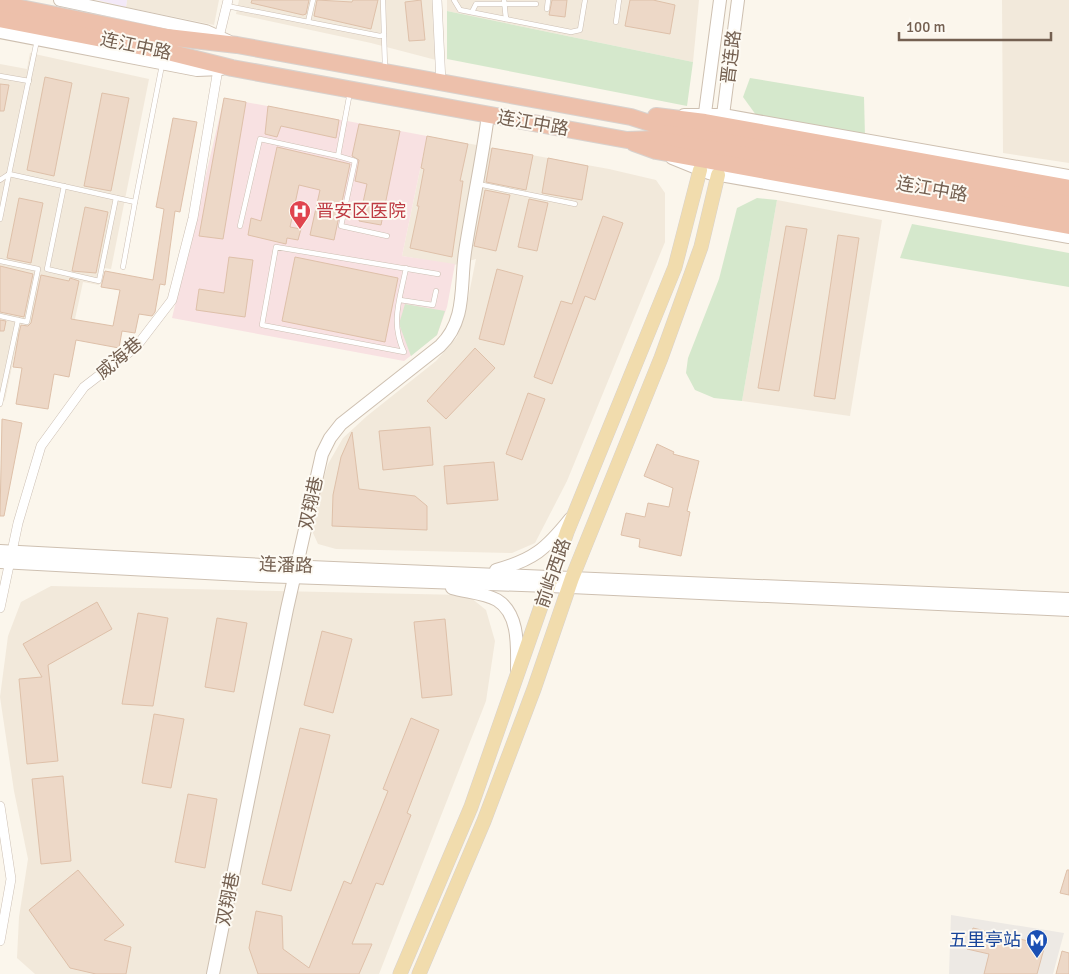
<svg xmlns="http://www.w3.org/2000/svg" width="1069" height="974" font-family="Signika,'Noto Sans SC',sans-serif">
<rect width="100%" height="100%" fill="#fbf6ec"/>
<g fill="#f2e9db">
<path d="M127,0H219L214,25L126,7Z"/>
<path d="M239,0H433L436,60L371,43L236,14Z"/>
<path d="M447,0H699L693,62L447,11Z"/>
<path d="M1002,0H1069V163L1003,153Z"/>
<path d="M30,53L149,79L111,269L104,268L99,285L83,282L72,333L21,324L5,400L0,402V64L27,69Z"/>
<path d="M427,136L609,169L656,180L665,193V242L567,481L535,543L512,553L336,549L318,544L313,533L316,504L328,464L343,438L367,416L436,361L457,337L465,314L476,259L454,265L402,256Z"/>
<path d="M777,200L882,220L850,416L742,401Z"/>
<path d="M51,586L463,595L470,597L486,610L495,641L486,701L379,974H35L17,958L19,917L28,859L14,791L0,697L8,636L21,602Z"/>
</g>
<path fill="#ede9e4" d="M951,915L1064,933L1053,974H949Z"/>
<path fill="#f3e9f8" d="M97,0H127L126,7Z"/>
<path fill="#f8e1e2" d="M224,98L427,136L402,256L455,264L447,307L437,335L404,361L172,318Z"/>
<g fill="#d5e8cc">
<path d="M447,11L693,62L687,106L447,59Z"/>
<path d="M750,78L864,97L865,137L756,115L743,97Z"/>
<path d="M757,198L777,200L742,401L714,398L695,390L686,373L688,358L719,279L737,208Z"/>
<path d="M912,224L1069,253V287L900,258Z"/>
<path d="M405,304L445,311L437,335L411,356L399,324Z"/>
</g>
<g fill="#edd8c7" stroke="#dec0a9">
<path d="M252,0H309L306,14L303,15L251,3Z"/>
<path d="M317,0L352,2L353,0H378L371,29L314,16Z"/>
<path d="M421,0L425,40L409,41L405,2Z"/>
<path d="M552,0H567L565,17L549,15Z"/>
<path d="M630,0H653L675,5L670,34L625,26Z"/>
<path d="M45,77L72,83L54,176L27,170Z"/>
<path d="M0,84L9,85L4,111H0Z"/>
<path d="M102,93L129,98L111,191L84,186Z"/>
<path d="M224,98L246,102L223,239L199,236Z"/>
<path d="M268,106L339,120L336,138L281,126L277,137L265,134Z"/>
<path d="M173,118L197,122L180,212L175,211L165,285L160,284L155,312L152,316L139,314L135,333L122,331L119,348L76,340L69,377L54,374L48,409L16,404L22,368L13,367L19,333L21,325L28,326L31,323L41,275L69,281L70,278L79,281L71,319L113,326L120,290L101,287L105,271L153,280L164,209L156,207Z"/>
<path d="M359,124L400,131L381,225L359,221L367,184L355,181L359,160L352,156Z"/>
<path d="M427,136L468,144L460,181H463L452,257L410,248L419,206H417L424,169L421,168Z"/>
<path d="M277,147L350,164L334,240L310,235L320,190L299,185L290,227L301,229L298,240L287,238L286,244L248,235L251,218L261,221Z"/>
<path d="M492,148L533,155L526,190L486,182Z"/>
<path d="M548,158L588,166L582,200L542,193Z"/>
<path d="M485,190L510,195L496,251L474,246Z"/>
<path d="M19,198L43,203L31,263L7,258Z"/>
<path d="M529,199L548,203L537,251L518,247Z"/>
<path d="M85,207L108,212L96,273L72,271Z"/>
<path d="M603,216L623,223L595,300L585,296L552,384L534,377L561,301L572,304Z"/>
<path d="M786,226L807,229L779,391L758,388Z"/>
<path d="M838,235L859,238L835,399L814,396Z"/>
<path d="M229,257L253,260L245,317L196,310L199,289L224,293Z"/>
<path d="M295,257L398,278L385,342L282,321Z"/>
<path d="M0,266L33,274L24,317L0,312Z"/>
<path d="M497,269L523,276L504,345L479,339Z"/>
<path d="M0,320L6,321L4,331H0Z"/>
<path d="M475,348L495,368L446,419L427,401Z"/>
<path d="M528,393L545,399L522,460L506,454Z"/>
<path d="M2,419L22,423L4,516H0Z"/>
<path d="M430,427L433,465L383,470L379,431Z"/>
<path d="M352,432L359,489L415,496L427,506V530L332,526L333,495L341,457Z"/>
<path d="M657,444L674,452L673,454L699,461L687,511L690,512L681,556L639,547L640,539L621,535L626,513L645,517L648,503L669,507L673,488L644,476Z"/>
<path d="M494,462L498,500L447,504L444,466Z"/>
<path d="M97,602L112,629L48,665L58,761L27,764L19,679L42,677L23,644Z"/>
<path d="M138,613L168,618L153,706L122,704Z"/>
<path d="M217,618L247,623L234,692L205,687Z"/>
<path d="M445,619L452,695L422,698L414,622Z"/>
<path d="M322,631L352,639L333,713L304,705Z"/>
<path d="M154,714L184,719L171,788L142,783Z"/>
<path d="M411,718L439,730L407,813L411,815L383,885L376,883L352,944H372L359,974H258L249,948L256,911L282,916L283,949L309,968L344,881L351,884L388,791L383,789Z"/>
<path d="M300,728L330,735L291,891L262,884Z"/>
<path d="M63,776L71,861L41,864L32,779Z"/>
<path d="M188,794L217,799L205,868L175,862Z"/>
<path d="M78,870L124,925L104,940L131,947L126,974H96L70,968L29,910Z"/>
<path d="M1067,870H1069V895L1060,893Z"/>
<path d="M973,928L1045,945L1037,974H984L989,954L967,949Z"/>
<path d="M1062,951L1069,953V974H1056Z"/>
</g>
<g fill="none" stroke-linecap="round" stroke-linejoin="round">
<g stroke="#ccbfb3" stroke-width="5.5">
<g id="lane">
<path d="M383,0L384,35"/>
<path d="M454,0L460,10L571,32L580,30L585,0"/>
<path d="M504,0L506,19"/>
<path d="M227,6L380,36L384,35L385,68"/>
<path d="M547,9L548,0"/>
<path d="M472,12L476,4H536"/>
<path d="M308,22L313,0"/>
<path d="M616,22L619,0"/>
<path d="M37,40L9,174L135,202L162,65"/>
<path d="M0,76L29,81"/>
<path d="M338,156L355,161L341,226L387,236"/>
<path d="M0,180L9,174"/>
<path d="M478,184L575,204"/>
<path d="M64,186L47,269L99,281L116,198"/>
<path d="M0,219L9,174"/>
<path d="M240,226L260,139L338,156L350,92"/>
<path d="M0,261L38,269L27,322L0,316"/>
<path d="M123,267L135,202"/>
<path d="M406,268C400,299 390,322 404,352L262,325L276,247L438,274"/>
<path d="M400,300L433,305L436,291"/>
<path d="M0,404L18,320"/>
</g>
</g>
<g stroke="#ccbfb3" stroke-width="10">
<g id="street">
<path d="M437,0L441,83"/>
<path d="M219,37L228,0"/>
<path d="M0,608L18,523L41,446L84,387L136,347L172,300L193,218L218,69"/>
<path d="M0,806L11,879L0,941"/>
</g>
</g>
<g stroke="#cec0b1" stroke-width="14">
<g id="secondary">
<path d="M60,0L206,31L228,41"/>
<path d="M0,32L197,70L221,69"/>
<path d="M705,113L720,0"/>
<path d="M684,115H723L1069,176"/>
<path d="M723,115L738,0"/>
<path d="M672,158L709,173L1069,237"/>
<path d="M0,551L263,565L1069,599"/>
<path d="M0,562L261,576L549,586L1069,610"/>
<path d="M496,570C533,560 546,549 570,519"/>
<path d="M452,588C465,592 485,593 497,600C520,614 517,648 517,671"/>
<path d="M213,974L287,609L322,454L330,438L341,424L440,346C467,320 460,285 465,252C472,206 482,161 488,115"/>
</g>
</g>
<g stroke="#d8d2ce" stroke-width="15">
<g id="primary">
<path d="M400,974L471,807L567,532L675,267L700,170"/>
<path d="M419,974L484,821L534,689L572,578L661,358L701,247L718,175"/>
</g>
</g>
<g stroke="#d8d2ce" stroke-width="18">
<g id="highway">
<path d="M0,4L167,37L237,45L631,117L659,126L1069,200"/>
<path d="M0,19L164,51L232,68L627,140L655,139L1069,213"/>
<path d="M656,116L705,122L1069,188"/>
<path d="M634,143L656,151L1069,226"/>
</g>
</g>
<use href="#lane" stroke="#fff" stroke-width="4.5"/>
<use href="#street" stroke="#fff" stroke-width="9"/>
<use href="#secondary" stroke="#fff" stroke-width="12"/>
<use href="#primary" stroke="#f1dcad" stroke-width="14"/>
<use href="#highway" stroke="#edc0ab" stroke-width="16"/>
</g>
<defs>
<g id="hospital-pin" transform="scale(1.125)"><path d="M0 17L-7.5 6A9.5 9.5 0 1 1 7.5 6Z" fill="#e0444e" stroke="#fdfaf3"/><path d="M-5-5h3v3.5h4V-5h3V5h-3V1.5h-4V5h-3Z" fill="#fff"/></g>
<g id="metro-pin" transform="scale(1.125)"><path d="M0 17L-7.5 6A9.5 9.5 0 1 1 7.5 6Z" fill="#1a4fb4" stroke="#fdfaf3"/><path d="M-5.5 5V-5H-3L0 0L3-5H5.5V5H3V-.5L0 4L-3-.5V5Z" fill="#fff"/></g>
</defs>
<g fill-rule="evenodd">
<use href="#hospital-pin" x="300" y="211"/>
<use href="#metro-pin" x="1037" y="940"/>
</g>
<g text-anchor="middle" stroke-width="4" stroke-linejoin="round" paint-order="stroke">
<g font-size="18" fill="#746051" stroke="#fdfaf3">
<text transform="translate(136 46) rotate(12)" y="6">连江中路</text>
<text transform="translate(731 57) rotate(-83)" y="6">晋连路</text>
<text transform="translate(533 123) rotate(10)" y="6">连江中路</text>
<text transform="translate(932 189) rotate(10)" y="6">连江中路</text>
<text transform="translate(119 358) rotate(-40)" y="6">威海巷</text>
<text transform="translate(311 503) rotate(-78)" y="6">双翔巷</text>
<text transform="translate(286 565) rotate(2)" y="6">连潘路</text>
<text transform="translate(553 573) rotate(-71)" y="6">前屿西路</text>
<text transform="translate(228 899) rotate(-79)" y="6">双翔巷</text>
</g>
<g font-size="18" fill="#be3a42" stroke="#fdfaf3" text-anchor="start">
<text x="316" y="217">晋安区医院</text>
</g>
<g font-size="18" fill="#164399" stroke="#fdfaf3" text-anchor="end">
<text x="1021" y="946">五里亭站</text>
</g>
</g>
<path d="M899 32v8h152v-8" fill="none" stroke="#746051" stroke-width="2.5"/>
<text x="906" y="32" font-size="15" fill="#746051" stroke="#fdfaf3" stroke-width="4" paint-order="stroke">100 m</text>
</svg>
